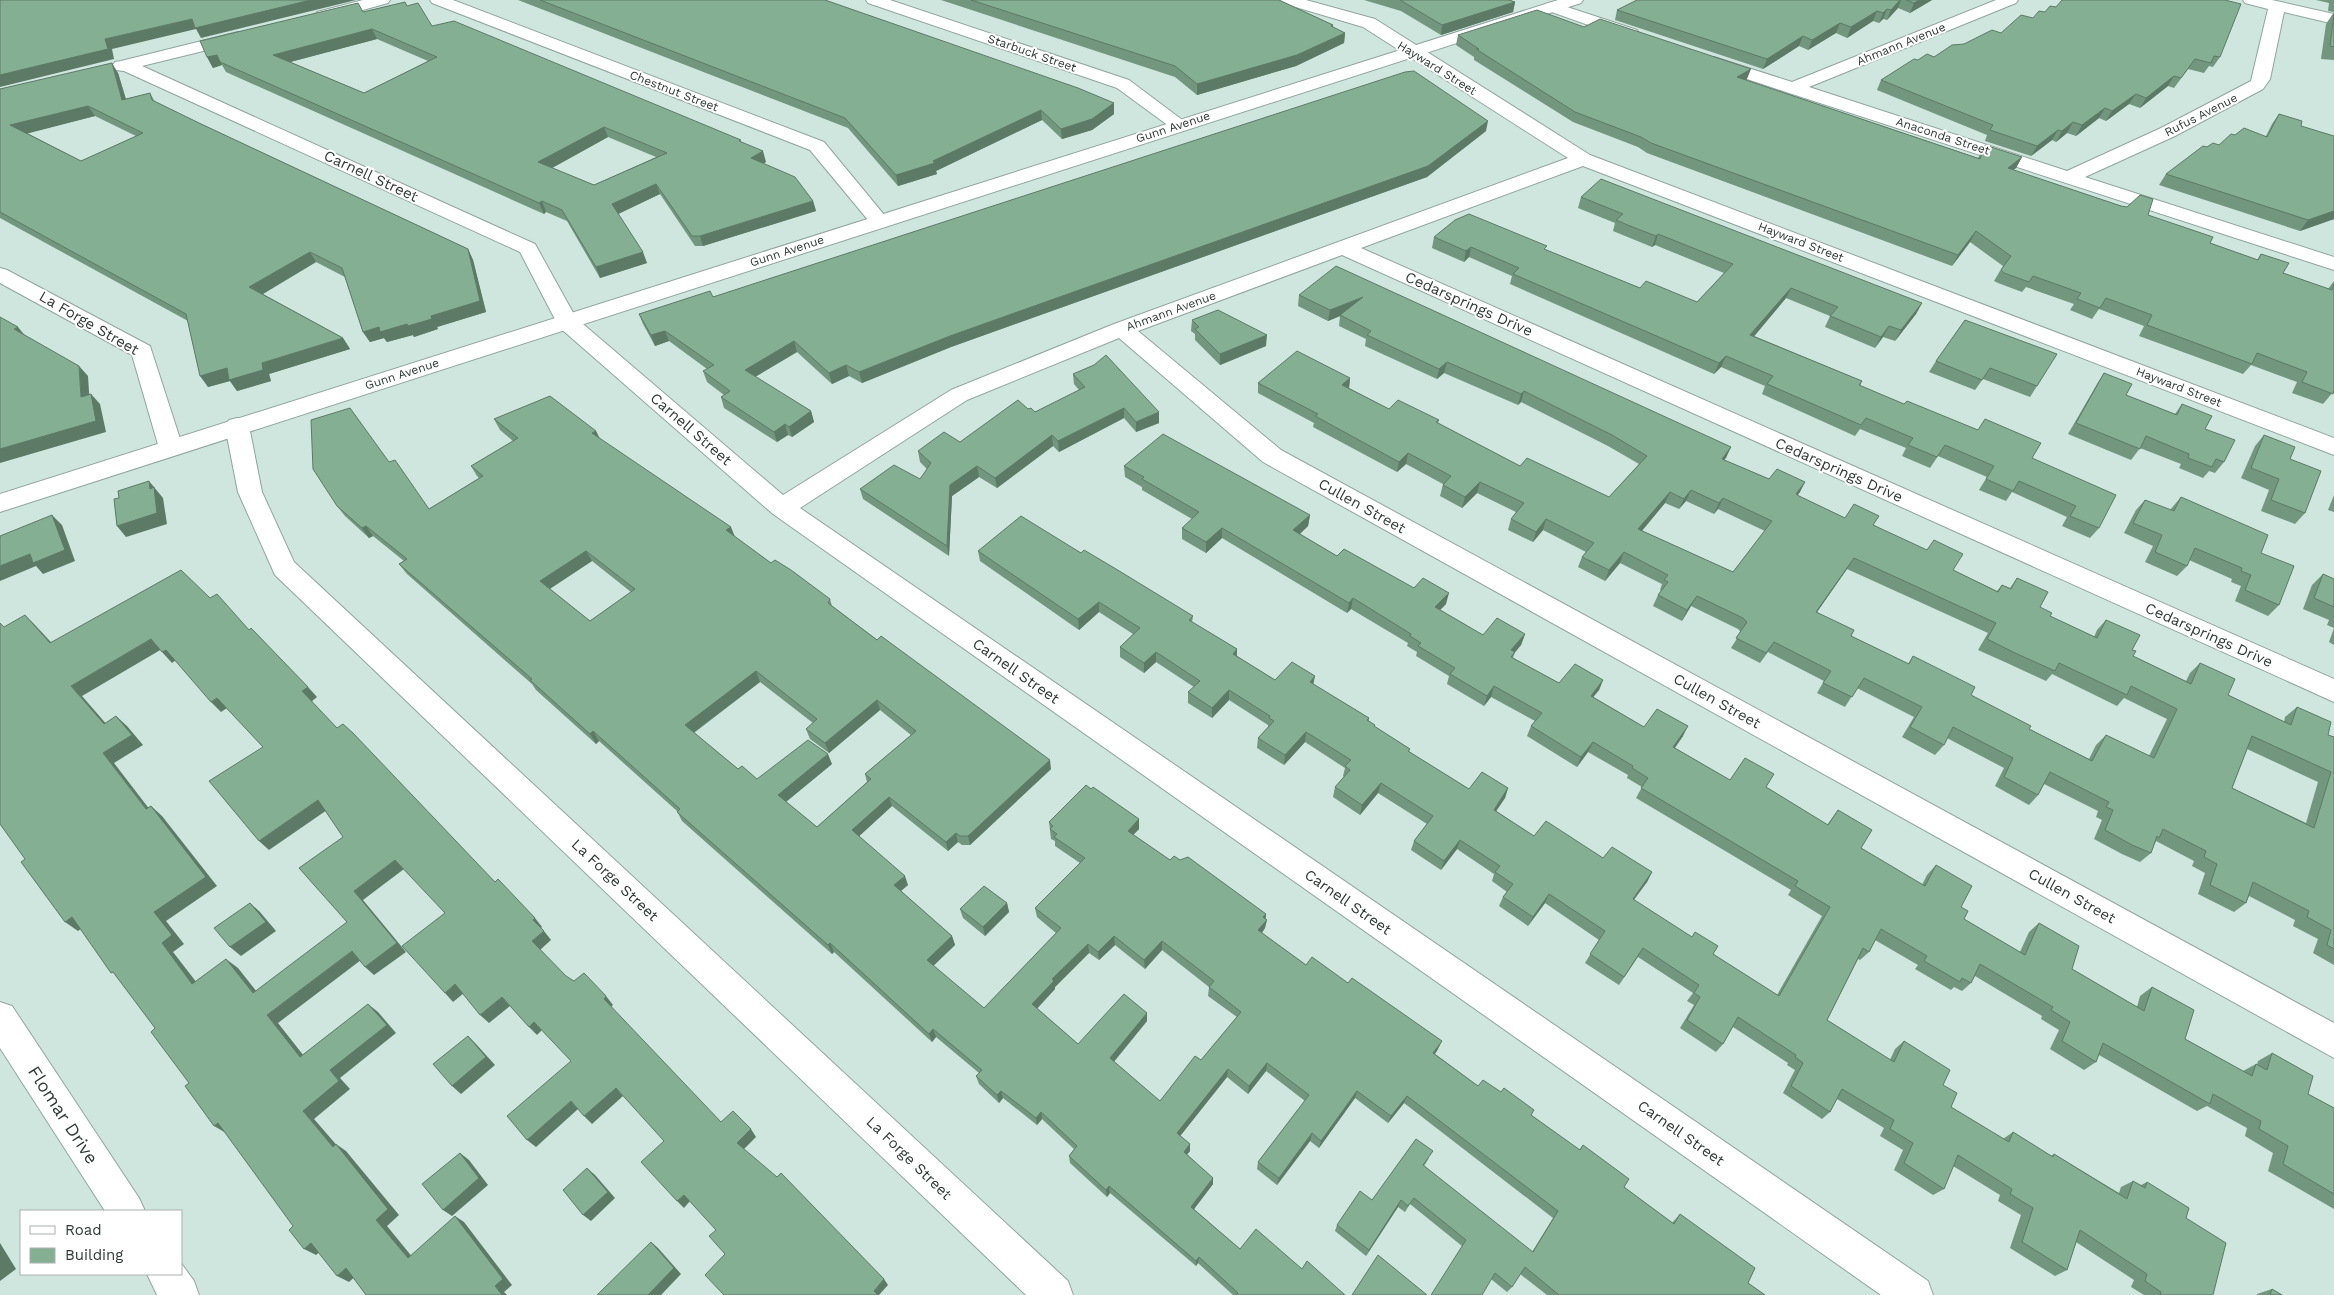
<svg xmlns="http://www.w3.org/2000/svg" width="2334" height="1295" font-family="'Work Sans',sans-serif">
<rect width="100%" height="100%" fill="#cee6de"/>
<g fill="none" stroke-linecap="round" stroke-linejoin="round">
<g stroke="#8fa59e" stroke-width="2">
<g id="minor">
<path d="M363,0H390L388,3L323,21L317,20L315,16L317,12Z"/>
<path d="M430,0H453L824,142L890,222L887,226L880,228L873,226L810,150L432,3Z"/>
<path d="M866,0H890L1129,80L1189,125L1187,129H1173L1117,88L868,3Z"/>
<path d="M1280,0H1306L1375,19L1590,155L2334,438V455L1583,166L1361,248L2334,679V702L1342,255L1138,331L1281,450L2334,1023V1058L1263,462L1119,338L967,400L800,508L1928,1281L1933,1295H1881L773,514L559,327L520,252L124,71L115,70L112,66L115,62L121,61L238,32L244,33L246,37L244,41L142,66L535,244L576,318L783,495L951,390L1114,324L1568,158L1363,27L1282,3Z"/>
<path d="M1996,0H2018L2016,3L1809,87L2067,171L2161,128L2251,81L2268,9L2245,3L2243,0H2272L2334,14V24L2284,12L2270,79L2263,89L2175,136L2085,177L2334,257V270L1786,92L1708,66L1705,62L1708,58L1714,57L1792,82Z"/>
<path d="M1552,2L1637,30L1639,34L1637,38H1625L1546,10L1544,7L1546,4Z"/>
<path d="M0,268L7,270L150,346L183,448L179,454L171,456L163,454L159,448L132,355L0,283Z"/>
<path d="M237,418L245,420L249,426L262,492L294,562L1068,1281L1073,1295H1026L275,575L238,492L225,426L229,420Z"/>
<path d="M0,1002L12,1006L139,1198L145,1211H105L0,1048Z"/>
<path d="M181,1263L194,1281L199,1295H157L147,1274H181Z"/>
</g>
</g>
<g stroke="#8fa59e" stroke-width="2">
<path id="tertiary" d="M1558,0H1583L1581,3L0,512V494Z"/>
</g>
<use href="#minor" fill="#fff" fill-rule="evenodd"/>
<use href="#tertiary" fill="#fff" fill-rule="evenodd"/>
</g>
<g fill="#72967e" fill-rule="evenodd">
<path d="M518,0H825L1114,103V114L1092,130L1062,139L1042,120L936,171L937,174L898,186L848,128Z"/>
<path d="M941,0H1279L1333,25V27L1345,33L1344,43L1296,66L1197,95L1175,77Z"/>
<path d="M1364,0H1511H1510L1515,2L1513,12L1441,35L1401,11Z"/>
<path d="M1637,0H1932L1910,13L1898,8L1887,20L1883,19L1879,23L1873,21L1847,38L1836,33L1808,50L1799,46L1763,69L1615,20L1617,10Z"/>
<path d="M2316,0H2334V60L2321,59L2326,24L2334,12L2328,11L2329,3Z"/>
<path d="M407,6L432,26L742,143L766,162L763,163L813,201L816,211L703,246H695L660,194L618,214L647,263L600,278L567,221L546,212L544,214L226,72L222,65L213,68L207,57L363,12ZM377,39L428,61L364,93L290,62ZM608,137L656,157L594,185L552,168Z"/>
<path d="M2056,7L2220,57L2213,67L2209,66L2204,73L2188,69L2174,88L2168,86L2140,108L2129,104L2106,121L2099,118L2076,136L2067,133L2056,142L2052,140L2031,156L1985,141L1987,135L1877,90L1881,80L1918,60L1934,57L1964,44L2001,33Z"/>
<path d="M1584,27L1747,79L1745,80L1978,158L1985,145L2022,157L2016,168L2013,170L2148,215L2210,243L2257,260L2261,254L2283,273L2328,289L2334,281V391L2323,404L2292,393L2297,382L2251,365L2243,374L2139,336L2144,326L2099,309L2092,319L2070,310L2074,304L2026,287L2022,292L1998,283L1994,281L2003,266L1970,242L1952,266L1647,153L1638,147L1573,122L1474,60V57L1456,45L1458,35Z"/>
<path d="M118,73L126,99L150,93L155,102L199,123L468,249L473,260L486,312L437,327L438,329L414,337L413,335L387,342L384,338L370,342L363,332L345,277L316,262L263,294L343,338L350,349L269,374L271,381L237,391L230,381L208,387L188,321L0,218V89ZM95,116L136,136L81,161L27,133Z"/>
<path d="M2279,114L2301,126L2334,219L2300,231L2159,185L2166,174L2207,147L2219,145L2235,135L2266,136L2272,124Z"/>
<path d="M1486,131L1427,177L951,347L862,383L849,376L832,384L797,352L755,377L811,411L814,422L792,437L788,435L777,442L724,408L721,397L724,395L707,382L703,371L707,369L669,341L655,346L643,324L639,314L713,297Z"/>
<path d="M1581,197L1922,303L1916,314L1895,341L1883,337L1875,348L1825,327L1830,316L1786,298L1754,336L1862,381L1860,386L2032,458L2099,528L2090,538L2062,526L2067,517L2012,492L2006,501L1979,490L1987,477L1938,456L1930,468L1902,456L1906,448L1860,429L1855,436L1762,394L1765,386L1721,367L1714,374L1510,284L1512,276L1469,257L1464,262L1432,248L1434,237L1546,250L1640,288L1697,302L1724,273L1655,245L1652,247L1613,231L1615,223L1578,208Z"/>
<path d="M1299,295L1731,447L1724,460L1769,479L1805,482L1798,495L1799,496L1845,518L1874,525L1953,570L1997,591L2002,585L2010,588L2017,578L2040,607L2050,616L2094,637L2097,630L2106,620L2132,650L2133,656L2186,681L2190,673L2200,663L2228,695L2284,722L2285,717L2297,707L2328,735L2334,737V965L2313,953L2318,939L2293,926L2295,920L2249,896L2246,903L2234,912L2198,894L2205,873L2192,866L2194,861L2156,841L2151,853L2140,862L2122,854L2094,839L2102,820L2096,817L2098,811L2044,784L2038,795L2029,805L1995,786L2004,768L1947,738L1944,745L1935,755L1902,737L1914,717L1857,688L1845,707L1817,693L1824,681L1768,652L1760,663L1731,648L1741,632L1738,629L1691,606L1682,621L1653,606L1658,595L1661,591L1660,590L1662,584L1620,563L1605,581L1578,567L1582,557L1586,552L1543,530L1533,542L1508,530L1511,519L1516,512L1477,493L1462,508L1440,496L1443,484L1406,464L1397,472L1313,427L1314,423L1258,393V383L1350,378L1349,388L1389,409L1439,420L1438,423L1520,466L1609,497L1639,464L1608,446L1521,402L1518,405L1444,373L1437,379L1365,346L1366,339L1339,326L1340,316L1328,321L1298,306ZM1686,501L1714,514L1718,509L1765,531L1733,572L1642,531L1665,503L1679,509ZM1847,569L1988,633L1978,650L2007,663L2046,681L2052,674L2117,706L2124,698L2167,719L2149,756L2106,735L2096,745L2089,759L2029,729L1971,695L1913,656L1908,664L1851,636L1817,612ZM2247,749L2318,782L2306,823L2232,788Z"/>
<path d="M1192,320L1266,346L1220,365L1195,340V334L1191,331Z"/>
<path d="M1965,320L2037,386L2030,397L1983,379L1975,390L1929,372L1936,361Z"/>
<path d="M2104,373L2126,395L2175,414L2182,404L2205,429L2224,462L2215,473L2209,471L2203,478L2179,468L2181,464L2140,448L2131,460L2068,434L2097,384Z"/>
<path d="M1073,374L1159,423L1136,432L1124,418L1059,452L1053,446L997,488L979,477L952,496L949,556L863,499L860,489L920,479L927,469L920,462L918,451L960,442L1028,409L1035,412L1079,390L1074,384Z"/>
<path d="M494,419L596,431L599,438L771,563L830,599L832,606L1051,769L970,845H962L958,842L948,851L892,806L859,836L908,885L901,891L952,936L955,945L933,966L984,1008L1056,933L1037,917L1035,908L1080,863L1055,846V841L1051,839L1049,822L1139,819V829L1133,835L1170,860L1266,914L1265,928L1262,933L1306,965L1438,1049L1435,1054L1478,1086L1531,1115L1579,1150L1583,1145L1624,1187L1672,1223L1680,1214L1748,1283L1765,1295H1547L1520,1274L1512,1287L1507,1292L1491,1279L1462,1246L1410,1204L1405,1212L1398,1207L1366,1256L1335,1231L1337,1225L1429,1158L1424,1166L1532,1252L1553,1218L1404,1103L1388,1123L1355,1098L1319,1148L1310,1141L1277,1185L1257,1169L1258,1162L1305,1101L1266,1071L1248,1094L1227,1077L1180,1136L1190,1144V1151L1187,1154L1213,1184L1194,1209L1240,1249L1302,1269L1345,1295H1233L1198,1263L1196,1266L1110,1193L1107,1197L1070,1163L1069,1156L1074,1149L1042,1119L1037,1125L1003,1098L999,1103L979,1084L976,1076L979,1073L936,1037L932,1042L834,952L832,954L682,821L677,811L599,741L596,744L536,690L532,684L407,574L399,564L404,561L373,536L369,538L345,516L337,506L389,462L429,509L479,478L477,476L471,466L513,441L500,430ZM592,561L631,592L590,621L550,589ZM760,682L813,723L806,729L810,739L829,753L880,710L911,735L865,774L867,782L817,827L786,802L832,764L757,779L738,769L694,733ZM1115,945L1145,969L1162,950L1209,987L1208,996L1237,1017L1201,1060L1160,1101L1114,1062L1147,1021L1078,1044L1037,1008L1055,989V987L1089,953L1099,960Z"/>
<path d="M2264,435L2305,513L2295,524L2261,511L2269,490L2241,478L2255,446Z"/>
<path d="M1124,466L1310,515L1308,526L1300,534L1337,556L1414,588L1446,604L1440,610L1483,635L1525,634L1521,645L1515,652L1513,658L1559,683L1603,680L1599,690L1593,697L1644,727L1683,736L1675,748L1730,780L1766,787L1827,825L1838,810L1861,848L1922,885L1927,875L1936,865L1961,907L1964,919L2020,952L2029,932L2039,923L2072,969L2137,1007L2140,996L2152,987L2185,1039L2243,1071L2256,1064L2257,1065L2258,1061L2272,1053L2308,1094L2334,1108V1209L2268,1171L2273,1153L2245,1136L2247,1128L2207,1106L2197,1111L2099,1055L2096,1062L2084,1070L2050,1049L2059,1030L2041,1019L2042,1016L1975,976L1971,983L1962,991L1954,987L1951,990L1915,969L1918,965L1875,940L1869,952L1860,960L1858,959L1827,1020L1890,1060L1895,1049L1904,1041L1943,1085L1951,1107L2003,1139L2013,1132L2051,1156L2054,1154L2119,1193L2121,1187L2133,1181L2141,1185L2147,1182L2186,1218L2213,1295H2144L2131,1287L2134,1280L2076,1242L2067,1270L2055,1276L2010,1248L2021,1215L1998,1201L2000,1195L1953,1166L1944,1189L1933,1195L1894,1170L1903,1150L1880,1136L1884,1128L1837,1099L1830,1112L1822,1119L1783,1093L1795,1070L1787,1065L1788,1063L1733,1027L1723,1044L1716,1052L1680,1028L1694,1005L1687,1001L1693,993L1638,957L1619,985L1585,963L1599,940L1545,903L1528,926L1499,906L1503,897L1507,892L1492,881L1494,874L1457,849L1441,870L1411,850L1414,841L1427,824L1378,793L1360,815L1333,797L1335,787L1344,777L1343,776L1345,768L1305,742L1284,765L1257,748L1258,738L1268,727V725L1229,700L1212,718L1188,703V692L1194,687L1156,662L1144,673L1120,657V647L1133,634L1099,612L1079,630L980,561L978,551L1081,553L1193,616L1192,622L1237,649V656L1275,680L1314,685L1369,718V721L1375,727L1410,749L1409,752L1469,789L1508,788L1505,798L1496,811L1534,836L1603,858L1652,872L1647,882L1634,900L1713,954L1777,995L1822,916L1788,895L1791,890L1636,798L1642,787L1627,778L1628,775L1588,752L1577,767L1527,736L1531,726L1535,721L1491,697L1484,706L1447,684L1449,676L1416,656L1417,652L1407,646L1408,643L1351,609L1347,613L1222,538L1206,553L1182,539V528L1192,519L1142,490V487L1125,477Z"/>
<path d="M2334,495V512L2328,510Z"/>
<path d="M2181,497L2261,553L2279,605L2268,616L2235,601L2241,586L2231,582L2232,579L2189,560L2187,566L2177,576L2145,562L2153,546L2124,533L2136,510L2145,500L2170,510Z"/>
<path d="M2323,574L2334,579V645L2329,642L2334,628L2327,625L2329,620L2303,609L2312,585Z"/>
<path d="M1007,903L1009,912L985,936L963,918L960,909Z"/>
<path d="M2272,1289L2282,1295H2257V1294Z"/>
</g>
<g fill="#5c7a66">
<path d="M311,0H356L201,38L196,29L112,49L114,59L0,87V75L105,39L192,19Z"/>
<path d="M1900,0H1901L1898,8L1887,20L1891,10Z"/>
<path d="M1919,0H1932L1910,13L1914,3Z"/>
<path d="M1515,2L1513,12L1441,35L1442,25Z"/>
<path d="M1887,9L1883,19L1879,23L1883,13Z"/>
<path d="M1877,11L1873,21L1847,38L1851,27Z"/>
<path d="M1840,23L1836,33L1808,50L1812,40Z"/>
<path d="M372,29L377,39L279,65L273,55Z"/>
<path d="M1345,33L1344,43L1296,66L1197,95V84Z"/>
<path d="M1803,36L1799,46L1763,69L1767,59Z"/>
<path d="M217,55L222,65L213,68L207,57Z"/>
<path d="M112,63L118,73L129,110L122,100Z"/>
<path d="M1751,69L1747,79L1734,88L1737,77Z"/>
<path d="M2174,76L2168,86L2140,108L2146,98Z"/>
<path d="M2136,94L2129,104L2106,121L2112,111Z"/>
<path d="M1114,103V114L1092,130L1062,139L1061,129Z"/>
<path d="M88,106L95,116L18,136L10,125Z"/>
<path d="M2105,108L2099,118L2076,136L2082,125Z"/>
<path d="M1041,110L1042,120L936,171L937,174L898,186L896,175L933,161Z"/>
<path d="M1488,121L1486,131L1427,177L951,347L862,383L859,372Z"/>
<path d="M2073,122L2067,133L2056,142L2062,131Z"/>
<path d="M604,127L608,137L543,173L538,162Z"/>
<path d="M2058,130L2052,140L2031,156L2037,146Z"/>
<path d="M763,151L766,162L754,169L751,158Z"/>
<path d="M2022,157L2016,168L2002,179L2008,168Z"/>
<path d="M656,184L660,194L616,215L612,204Z"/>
<path d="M542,201L546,212L544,214L539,203Z"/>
<path d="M813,201L816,211L703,246L700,236Z"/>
<path d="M2334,211V219L2300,231L2308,220Z"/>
<path d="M1976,231L1970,242L1952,266L1958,255Z"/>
<path d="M1658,234L1655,245L1652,247L1656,236Z"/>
<path d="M1471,247L1469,257L1464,262L1466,251Z"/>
<path d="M468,249L473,260L486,312L437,327L438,329L414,337L413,335L387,342L384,338L370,342L363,332L379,327L407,324L431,316Z"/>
<path d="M310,252L316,262L256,298L249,287Z"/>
<path d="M643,252L647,263L600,278L596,267Z"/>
<path d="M1791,288L1786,298L1746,346L1750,335Z"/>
<path d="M1363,297L1362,307L1328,321L1330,310Z"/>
<path d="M1922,303L1916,314L1895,341L1901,330Z"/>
<path d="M1889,326L1883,337L1875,348L1881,337Z"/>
<path d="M18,327L27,338L14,329Z"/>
<path d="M665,331L669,341L655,346L651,335Z"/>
<path d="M1267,335L1266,346L1220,365V354Z"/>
<path d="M343,338L350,349L269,374L271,381L237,391L230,381L208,387L200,376L227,368L262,363Z"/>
<path d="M794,341L797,352L748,381L745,370Z"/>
<path d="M1726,356L1721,367L1714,374L1719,363Z"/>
<path d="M1447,362L1444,373L1437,379L1439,369Z"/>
<path d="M846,365L849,376L832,384L829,373Z"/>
<path d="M79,366L88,376L90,407L81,397Z"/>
<path d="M1350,378L1349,388L1342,385Z"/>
<path d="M1524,391L1521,402L1518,405L1521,394Z"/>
<path d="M91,394L100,404L106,432L0,463V449Z"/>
<path d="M1124,408V418L1059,452L1058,441Z"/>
<path d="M811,411L814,422L792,437L789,427Z"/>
<path d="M1159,412V423L1136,432V422Z"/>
<path d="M785,424L788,435L777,442L774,432Z"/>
<path d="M596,431L601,441L592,433Z"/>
<path d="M1052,435L1053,446L997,488L995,478Z"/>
<path d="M1731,447L1726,458L1717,470L1722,459Z"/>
<path d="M1408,453L1406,464L1397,472L1399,462Z"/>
<path d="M977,466L979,477L952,496L949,556L947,546L950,485Z"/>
<path d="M149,481L163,498L167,524L126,537L117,526L150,489Z"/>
<path d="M1480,482L1477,493L1462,508L1465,497Z"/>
<path d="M1805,482L1800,492L1790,504L1796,494Z"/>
<path d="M1691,490L1686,501L1679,509L1684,499Z"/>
<path d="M1670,492L1665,503L1634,540L1638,529Z"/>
<path d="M1723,498L1718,509L1714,514L1719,503Z"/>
<path d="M52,515L62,525L75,561L43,574L36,566L0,581V566Z"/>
<path d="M1310,515L1308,526L1292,541L1293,530Z"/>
<path d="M1546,519L1543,530L1533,542L1536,532Z"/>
<path d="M366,526L373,536L369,538L362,528Z"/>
<path d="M731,527L735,537L726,530Z"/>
<path d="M1222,528V538L1206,553V542Z"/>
<path d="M586,551L592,561L546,591L540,581Z"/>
<path d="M1624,552L1620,563L1605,581L1609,570Z"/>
<path d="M1854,558L1847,569L1810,622L1816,612Z"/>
<path d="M1449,593L1446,604L1432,618L1435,607Z"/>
<path d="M1697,596L1682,621L1687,610Z"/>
<path d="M1353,598L1351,609L1347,613L1349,603Z"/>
<path d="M1099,602V612L1079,630L1078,619Z"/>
<path d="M25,615L36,626L61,653L50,643Z"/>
<path d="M1525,634L1521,645L1508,661L1511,650Z"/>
<path d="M151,639L162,649L82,696L115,734L104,724L71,686Z"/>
<path d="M1237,649L1236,660L1233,654Z"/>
<path d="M166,650L176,660L172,663L162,652Z"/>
<path d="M1156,652V662L1144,673V663Z"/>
<path d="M756,671L760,682L690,735L685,725Z"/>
<path d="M1315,676L1313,686L1310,682Z"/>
<path d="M1603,680L1599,690L1586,706L1591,696Z"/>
<path d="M1494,686L1491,697L1484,706L1487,696Z"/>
<path d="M308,687L317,697L311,702L302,691Z"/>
<path d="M1229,690V700L1212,718V708Z"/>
<path d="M217,698L227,708L221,712L211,702Z"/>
<path d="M877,700L880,710L829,753L825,743Z"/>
<path d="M116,716L127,726L143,745L114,763L157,819L146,809L103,753Z"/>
<path d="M1688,726L1683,736L1668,757L1673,747Z"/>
<path d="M593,731L599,741L596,744L590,734Z"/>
<path d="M1306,732L1305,742L1284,765L1285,755Z"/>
<path d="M1593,742L1588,752L1577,767L1581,757Z"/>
<path d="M828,754L832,764L782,805L778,795Z"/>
<path d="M1050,760L1051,769L970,845L968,836Z"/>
<path d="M1381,783L1378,793L1360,815L1362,805Z"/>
<path d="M1508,788L1505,798L1490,820L1494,810Z"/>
<path d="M889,797L892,806L855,840L852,830Z"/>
<path d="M318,800L327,810L269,850L259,841Z"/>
<path d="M151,806L162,816L217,886L166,921L184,944L173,952L204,992L192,984L162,943L154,912Z"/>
<path d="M1139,819V829L1128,840V831Z"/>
<path d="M956,833L958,842L948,851L946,842Z"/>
<path d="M1460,840L1457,849L1441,870L1444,861Z"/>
<path d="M395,860L404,869L363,900L406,952L374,975L365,967L354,891Z"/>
<path d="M1652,872L1647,882L1627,908L1633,899Z"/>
<path d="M905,876L908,885L897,894L894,885Z"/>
<path d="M1549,894L1545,903L1528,926L1533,917Z"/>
<path d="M250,903L260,912L276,931L241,956L230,947Z"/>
<path d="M1007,903L1009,912L985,936L983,927Z"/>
<path d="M1266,914L1265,922L1267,920L1265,928L1257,939L1258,930L1263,917Z"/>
<path d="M72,917L85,926L78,931L65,922Z"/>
<path d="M535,918L542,927L540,929L533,920Z"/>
<path d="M544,931L551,940L540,950L532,941Z"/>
<path d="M952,936L955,945L930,969L927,960Z"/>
<path d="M1114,936L1115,945L1099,960L1098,952Z"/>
<path d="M1162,941V950L1145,969L1144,960Z"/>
<path d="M830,943L834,952L832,954L828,945Z"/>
<path d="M1088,944L1089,953L1055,987V989L1034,1012L1032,1004L1052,979Z"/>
<path d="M352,951L361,960L278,1023L311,1065L300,1057L267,1015Z"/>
<path d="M226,959L238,968L264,1001L253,993Z"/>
<path d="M455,984L464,993L453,1002L445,993Z"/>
<path d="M606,996L613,1005L611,1007L604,999Z"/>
<path d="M502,997L510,1006L489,1023L480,1015Z"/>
<path d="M368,1004L378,1012L396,1033L340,1078L350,1089L314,1119L340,1149L336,1144L346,1151L399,1215L387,1226L418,1264L408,1258L376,1220L333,1147L303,1111L330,1070Z"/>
<path d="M1147,1013V1021L1110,1066V1058Z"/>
<path d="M534,1022L542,1030L537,1035L529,1027Z"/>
<path d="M933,1029L936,1037L932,1042L929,1034Z"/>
<path d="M468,1036L476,1044L495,1065L461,1094L452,1086Z"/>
<path d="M1442,1041L1438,1049L1430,1061L1433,1053Z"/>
<path d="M1267,1063L1266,1071L1248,1094L1249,1086Z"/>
<path d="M1228,1069L1227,1077L1177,1140V1133Z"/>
<path d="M616,1088L623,1096L592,1124L584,1116Z"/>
<path d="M1001,1091L1003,1098L999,1103L997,1095Z"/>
<path d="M1357,1091L1355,1098L1319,1148L1321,1141Z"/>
<path d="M1407,1096L1404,1103L1388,1123L1391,1116Z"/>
<path d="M571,1101L578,1109L536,1147L527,1140Z"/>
<path d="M1041,1112L1042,1119L1037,1125L1036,1118Z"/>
<path d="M218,1123L226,1133L214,1126Z"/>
<path d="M751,1129L756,1137L743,1150L737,1143Z"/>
<path d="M1312,1133L1310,1141L1277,1185L1279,1178Z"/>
<path d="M1190,1144V1151L1184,1158V1152Z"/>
<path d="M460,1153L469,1160L488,1185L452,1216L443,1210Z"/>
<path d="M587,1168L595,1175L615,1198L591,1221L583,1215Z"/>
<path d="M1213,1178V1184L1191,1213V1207Z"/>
<path d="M1109,1186L1110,1193L1107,1197L1106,1190Z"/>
<path d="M684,1195L690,1201L684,1208L677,1201Z"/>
<path d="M1401,1200L1398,1207L1366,1256L1369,1250Z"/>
<path d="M455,1216L464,1222L512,1285L504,1292L507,1295H502L495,1286Z"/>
<path d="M651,1242L658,1248L681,1274L661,1295H648Z"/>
<path d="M0,1243L16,1269L0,1281Z"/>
<path d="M311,1243L323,1249L316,1255L304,1249Z"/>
<path d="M1199,1257L1198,1263L1196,1266V1261Z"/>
<path d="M346,1268L358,1274L349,1282L337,1276Z"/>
<path d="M884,1279L888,1285L879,1295H877L874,1291Z"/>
</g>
<g fill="#84af92" stroke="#5c7a66" fill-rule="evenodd">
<path d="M0,0H311L195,28L192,19L105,39L108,49L0,75Z"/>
<path d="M540,0H825L1078,88L1114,103L1092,119L1061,129L1041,110L933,161L935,163L896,175L845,118Z"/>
<path d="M971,0H1279L1333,25L1331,26L1345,33L1297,55L1197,84L1175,66Z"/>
<path d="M1400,0H1509L1515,2L1442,25Z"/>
<path d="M1637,0H1900L1891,10L1887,9L1883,13L1877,11L1851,27L1840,23L1812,40L1803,36L1767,59L1617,10Z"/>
<path d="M1906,0H1919L1914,3Z"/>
<path d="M2062,0H2225L2241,4L2220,57L2214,56L2211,63L2195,59L2181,78L2174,76L2146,98L2136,94L2112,111L2105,108L2082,125L2073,122L2062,131L2058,130L2037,146L1990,130L1993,125L1881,80L1914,59L1918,60L1927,54L1934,57L1952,45L1964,44L1992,30L2001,33L2021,15L2033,18L2039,11L2045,12L2050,6L2056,7Z"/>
<path d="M405,2L407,6L418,3L432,26L454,21L741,140L739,141L763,151L751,158L795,177L813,201L700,236H692L656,184L612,204L643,252L596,267L562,210L542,201L539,203L220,62L217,55L207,57L200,41L358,3L363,12ZM372,29L437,57L364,93L273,55ZM604,127L667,153L594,185L538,162Z"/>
<path d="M1537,10L1584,27L1600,19L1751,69L1737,77L1980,159L1985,145L2022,157L2008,168L2121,206L2127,207L2140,195L2153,199L2148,215L2213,237L2210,243L2258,260L2261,254L2289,263L2283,273L2332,290L2334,284V390L2333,394L2302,382L2307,372L2257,353L2252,364L2147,325L2152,315L2106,298L2100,308L2077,299L2081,293L2033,276L2029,282L2004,273L2001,270L2011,256L1976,231L1958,255L1651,143L1641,137L1575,112L1476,49H1479L1458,35Z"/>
<path d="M2334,14V47L2330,46Z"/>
<path d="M112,63L122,100L150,93L152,100L199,123L468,249L480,301L431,316L432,319L408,326L407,324L380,332L379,327L363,332L342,268L310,252L249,287L343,338L262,363L263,370L229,380L227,368L200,376L186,314L0,212V89ZM88,106L143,133L81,161L10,125Z"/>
<path d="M1414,71L1488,121L1428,166L950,336L859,372L846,365L829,373L794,341L745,370L811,411L789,427L785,424L774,432L721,397L730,391L703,371L714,365L665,331L651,335L639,314L710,291L713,297L1405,72Z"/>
<path d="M2279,114L2302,121L2301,126L2334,136V211L2308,220L2166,174L2203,146L2207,147L2213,143L2219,145L2231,134L2235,135L2244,128L2267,137Z"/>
<path d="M1601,179L1922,303L1901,330L1889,326L1881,337L1830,316L1838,307L1791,288L1750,335L1862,381L1859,385L1904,404L1907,401L1978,430L1985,419L2041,443L2032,458L2116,495L2099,528L2070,516L2076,506L2019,481L2013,491L1986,479L1994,466L1945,445L1937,457L1908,445L1913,438L1866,418L1861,425L1767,384L1773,376L1726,356L1719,363L1513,274L1519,268L1471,247L1466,251L1434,237L1455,220L1469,214L1547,246L1544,249L1640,288L1646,281L1697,302L1733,264L1658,234L1656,236L1630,226L1616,220L1623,214L1581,197Z"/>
<path d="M1336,266L1731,447L1722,459L1769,479L1777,469L1805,482L1796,494L1799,496L1845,518L1854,504L1879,516L1873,525L1927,550L1934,540L1963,554L1953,570L1998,592L2002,585L2011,589L2017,578L2048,592L2040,607L2052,613L2050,616L2097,638L2106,620L2140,635L2132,650L2136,651L2133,656L2191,684L2200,663L2235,679L2228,695L2291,725L2297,707L2331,722L2328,735L2334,737V949L2327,945L2331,930L2307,917L2309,911L2253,882L2246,903L2210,885L2217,864L2204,857L2206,851L2163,829L2159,838L2157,836L2151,853L2132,845L2105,830L2113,810L2106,807L2109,802L2050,772L2038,795L2004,777L2013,758L1953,727L1944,745L1910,727L1922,707L1864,678L1852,697L1823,683L1831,671L1774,642L1766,653L1736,638L1747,622L1743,618L1697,596L1687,610L1658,595L1668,582L1664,580L1668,575L1624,552L1609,570L1582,557L1594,543L1546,519L1536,532L1511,519L1524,503L1480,482L1465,497L1443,485L1451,476L1408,453L1399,462L1315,416L1318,414L1258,383L1297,351L1350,378L1342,385L1389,409L1398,400L1439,420L1436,422L1520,466L1527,458L1609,497L1647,456L1612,435L1524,391L1521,394L1447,362L1439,369L1367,335L1371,331L1340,315L1363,297L1330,310L1299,295ZM1691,490L1719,503L1723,498L1772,521L1733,572L1638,529L1670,492L1684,499ZM1854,558L1996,623L1987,639L2015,653L2055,671L2059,663L2127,695L2131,686L2177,709L2154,758L2106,735L2092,761L2029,729L2031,726L1971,695L1975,687L1913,656L1909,664L1851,636L1854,630L1816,612ZM2252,736L2331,772L2314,828L2232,788Z"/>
<path d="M1218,310L1267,335L1220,354L1195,329L1199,327L1192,320Z"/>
<path d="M0,317L18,327L14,329L79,366L81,397L91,394L96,421L0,449Z"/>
<path d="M1965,320L2057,354L2037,386L1990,368L1982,380L1936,361Z"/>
<path d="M1106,355L1159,412L1136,422L1124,408L1058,441L1052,435L995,478L977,466L950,485L947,546L860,489L894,465L920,479L931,463L918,451L944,432L960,442L1018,400L1028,409L1031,408L1035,412L1085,387L1073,374L1094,365Z"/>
<path d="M2104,373L2132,384L2126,395L2177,415L2182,404L2212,416L2205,429L2235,440L2224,462L2216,459L2212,467L2188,458L2189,454L2146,436L2140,449L2076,423Z"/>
<path d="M550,396L596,431L592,433L731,527L726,530L771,563L775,560L791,570L830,599L828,603L877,640L881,636L1050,760L968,836H960L956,833L946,842L889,797L852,830L905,876L894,885L952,936L927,960L984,1008L1061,928L1035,908L1085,858L1054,837L1057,834L1050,829L1053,826L1049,822L1086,785L1091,789L1093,787L1139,819L1128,831L1170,860L1174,856L1180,860L1188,857L1266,914L1263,917L1267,920L1258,930L1306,965L1312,957L1348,983L1352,978L1442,1041L1433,1053L1478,1086L1483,1080L1501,1092L1504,1088L1534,1110L1531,1115L1580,1150L1583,1145L1629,1179L1624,1187L1674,1224L1680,1214L1755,1268L1748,1283L1765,1295H1559L1525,1267L1512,1287L1495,1273L1482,1295H1431L1466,1240L1414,1198L1408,1206L1401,1200L1369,1250L1337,1225L1360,1191L1372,1200L1416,1139L1433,1151L1423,1165L1533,1252L1558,1211L1407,1096L1391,1116L1357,1091L1321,1141L1312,1133L1279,1178L1258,1162L1309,1095L1267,1063L1249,1086L1228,1069L1177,1133L1190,1144L1184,1152L1213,1178L1191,1207L1240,1249L1256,1229L1302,1269L1307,1261L1345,1295H1236L1238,1293L1199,1257L1196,1261L1109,1186L1106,1190L1069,1156L1077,1146L1041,1112L1036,1118L1001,1091L997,1095L976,1076L982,1070L933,1029L929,1034L830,943L828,945L677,812L680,809L593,731L590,734L530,680L532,679L399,564L407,559L366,526L362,528L337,506L313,469L311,420L350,408L389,462L395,460L429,509L483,476L471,466L518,438L494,419ZM586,551L635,589L590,621L540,581ZM756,671L817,719L806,729L825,743L877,700L916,731L865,774L871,779L817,827L778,795L828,754L808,740L757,779L742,766L738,769L685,725ZM1114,936L1144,960L1162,941L1214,981L1209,987L1241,1012L1201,1060L1195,1056L1160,1101L1110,1058L1147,1013L1124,994L1078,1044L1032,1004L1054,981L1052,979L1088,944L1098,952Z"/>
<path d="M1163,434L1310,515L1293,530L1337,556L1344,549L1414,588L1423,578L1449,593L1435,607L1483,635L1497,618L1525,634L1511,650L1515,652L1511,657L1559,683L1575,664L1603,680L1591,696L1644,727L1657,709L1688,726L1673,747L1730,780L1745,758L1774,774L1766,787L1828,825L1838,810L1872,830L1861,848L1925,886L1936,865L1972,886L1961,907L1968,911L1964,919L2025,955L2039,923L2079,946L2072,969L2144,1011L2152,987L2194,1010L2185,1039L2252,1076L2256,1064L2267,1070L2272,1053L2313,1076L2308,1094L2334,1108V1194L2283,1164L2288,1146L2259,1129L2261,1121L2213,1094L2210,1104L2103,1043L2096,1062L2062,1041L2070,1022L2051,1010L2053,1007L1980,964L1971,983L1962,978L1960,982L1924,961L1927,956L1881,929L1869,952L1863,948L1827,1020L1894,1062L1904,1041L1950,1070L1943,1085L1957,1093L1951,1107L2009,1142L2013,1132L2053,1157L2054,1154L2127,1199L2133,1181L2145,1188L2147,1182L2189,1208L2186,1218L2226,1243L2213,1295H2160L2161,1292L2145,1281L2147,1274L2080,1230L2067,1270L2022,1242L2033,1208L2010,1194L2012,1189L1958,1155L1944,1189L1904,1163L1913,1143L1890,1129L1894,1120L1842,1089L1830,1112L1791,1086L1803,1063L1795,1057L1796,1055L1738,1017L1723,1044L1687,1020L1700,997L1694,993L1699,985L1643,948L1624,977L1590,954L1605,931L1549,894L1533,917L1503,897L1513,884L1495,872L1500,866L1460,840L1444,861L1414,841L1433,816L1381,783L1362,805L1335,787L1350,770L1345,766L1351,760L1306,732L1285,755L1258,738L1274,721L1269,718L1270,716L1229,690L1212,708L1188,692L1200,681L1156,652L1144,663L1120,647L1140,628L1099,602L1078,619L978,551L1021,516L1081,553L1084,550L1116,569L1193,616L1189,620L1237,649L1233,654L1275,680L1292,662L1315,676L1310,682L1369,718L1367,720L1375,725L1374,726L1410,749L1408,751L1469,789L1482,772L1508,788L1494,810L1534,836L1546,821L1603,858L1612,847L1652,872L1633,899L1692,937L1695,932L1718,946L1713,954L1779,996L1830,907L1795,886L1798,881L1641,788L1648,778L1632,768L1633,766L1593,742L1581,757L1531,726L1542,713L1494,686L1487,696L1450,674L1455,668L1418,646L1421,643L1410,636L1411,634L1353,598L1349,603L1222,528L1206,542L1182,528L1199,512L1142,479L1144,477L1124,466Z"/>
<path d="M2264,435L2295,447L2290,459L2321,471L2305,513L2271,500L2279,479L2251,468Z"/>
<path d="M149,481L150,489L154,487L157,513L117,526L114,499L119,498L118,491Z"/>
<path d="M2181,497L2268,535L2261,553L2294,566L2279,605L2245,590L2251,575L2241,571L2242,568L2195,548L2187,566L2155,552L2162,535L2133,523L2145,500L2174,511Z"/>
<path d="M52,515L65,550L33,563L30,554L0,566V536Z"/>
<path d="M181,570L210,598L217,594L249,630L251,628L308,687L302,691L337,728L343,724L353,733L495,882L498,879L535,918L533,920L544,931L532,941L566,976L574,981L584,973L606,996L604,999L721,1122L733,1111L751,1129L737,1143L777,1177L781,1173L884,1279L874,1291L878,1295H724L705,1275L725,1254L709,1236L716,1230L684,1195L677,1201L641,1162L664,1141L616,1088L584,1116L571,1101L527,1140L507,1116L571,1061L534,1022L529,1027L502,997L480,1015L455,984L445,993L402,946L445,913L395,860L354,891L397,943L365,967L352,951L267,1015L300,1057L368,1004L387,1025L330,1070L339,1081L303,1111L333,1147L336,1144L388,1209L376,1220L408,1258L455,1216L503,1279L495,1286L502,1295H366L346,1268L337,1276L311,1243L304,1249L289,1230L293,1226L218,1123L214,1126L185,1086L189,1083L151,1032L155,1028L113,972L111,973L72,917L65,922L21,862L25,859L0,824V623L4,627L25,615L50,643ZM151,639L162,652L166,650L211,702L217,698L263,747L209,781L259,841L318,800L343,837L299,868L347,922L253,993L226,959L192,984L162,943L172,935L154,912L206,877L151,806L146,809L103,753L132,735L116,716L104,724L71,686Z"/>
<path d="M2323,574L2334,579V607L2314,598Z"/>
<path d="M984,886L1007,903L983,927L960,909Z"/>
<path d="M250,903L266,922L230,947L214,928Z"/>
<path d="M468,1036L486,1057L452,1086L433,1064Z"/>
<path d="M460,1153L479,1178L443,1210L422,1184Z"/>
<path d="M587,1168L608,1192L583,1215L563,1190Z"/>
<path d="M651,1242L674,1268L648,1295H597Z"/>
<path d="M1378,1255L1427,1295H1352Z"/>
<path d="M2272,1289L2282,1295H2270Z"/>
</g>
<g text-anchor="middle" stroke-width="4" stroke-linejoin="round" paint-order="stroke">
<g font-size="12" fill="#303936" stroke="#fff">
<text transform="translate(1901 44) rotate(-22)" y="4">Ahmann Avenue</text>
<text transform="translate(1032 53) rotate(19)" y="4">Starbuck Street</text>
<text transform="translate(1437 68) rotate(32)" y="4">Hayward Street</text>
<text transform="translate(674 91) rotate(21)" y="4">Chestnut Street</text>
<text transform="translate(2201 115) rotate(-27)" y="4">Rufus Avenue</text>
<text transform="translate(1173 127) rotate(-18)" y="4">Gunn Avenue</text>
<text transform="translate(1943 136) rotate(18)" y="4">Anaconda Street</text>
<text transform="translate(1801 242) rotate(21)" y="4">Hayward Street</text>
<text transform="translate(787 251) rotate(-18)" y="4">Gunn Avenue</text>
<text transform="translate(1171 311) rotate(-20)" y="4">Ahmann Avenue</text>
<text transform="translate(402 374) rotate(-18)" y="4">Gunn Avenue</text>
<text transform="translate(2179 387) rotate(21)" y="4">Hayward Street</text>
</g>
<g font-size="15" fill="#303936" stroke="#fff">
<text transform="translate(371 176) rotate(25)" y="5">Carnell Street</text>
<text transform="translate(1469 304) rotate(24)" y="5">Cedarsprings Drive</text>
<text transform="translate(89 323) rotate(30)" y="5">La Forge Street</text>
<text transform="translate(691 429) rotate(41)" y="5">Carnell Street</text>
<text transform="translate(1839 470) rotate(24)" y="5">Cedarsprings Drive</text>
<text transform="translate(1362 506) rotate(29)" y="5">Cullen Street</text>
<text transform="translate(2209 635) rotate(24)" y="5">Cedarsprings Drive</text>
<text transform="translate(1016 671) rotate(35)" y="5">Carnell Street</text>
<text transform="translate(1717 701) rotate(29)" y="5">Cullen Street</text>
<text transform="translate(615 880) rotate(43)" y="5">La Forge Street</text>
<text transform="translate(2072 896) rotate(29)" y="5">Cullen Street</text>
<text transform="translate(1348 902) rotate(35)" y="5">Carnell Street</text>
<text transform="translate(1681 1133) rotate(35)" y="5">Carnell Street</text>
<text transform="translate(909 1158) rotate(44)" y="5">La Forge Street</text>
</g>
<g font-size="18" fill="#303936" stroke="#fff">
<text transform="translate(63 1115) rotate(57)" y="6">Flomar Drive</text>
</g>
</g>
<rect x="20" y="1210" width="162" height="65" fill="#ffffff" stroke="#acb0af"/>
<rect x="30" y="1226" width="25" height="8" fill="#ffffff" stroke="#acb0af"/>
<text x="65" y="1235" font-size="15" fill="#303936">Road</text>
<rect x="30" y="1248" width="25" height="15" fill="#84af92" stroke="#acb0af"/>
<text x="65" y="1260" font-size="15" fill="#303936">Building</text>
</svg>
